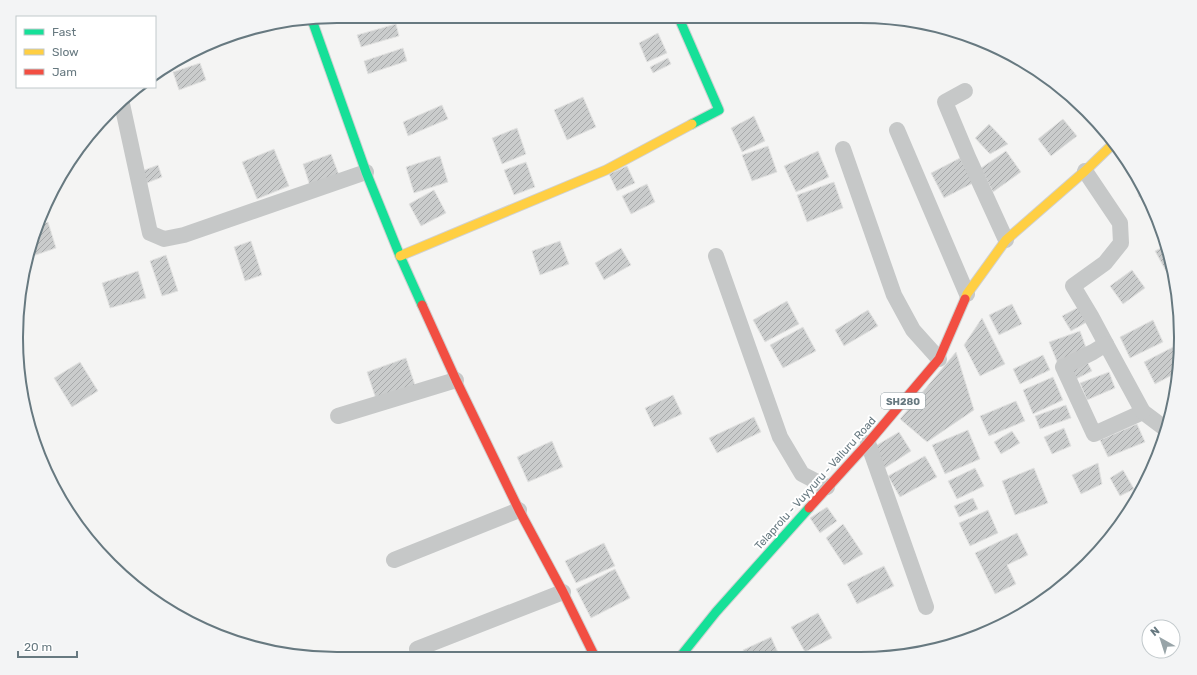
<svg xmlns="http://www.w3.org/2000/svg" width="1197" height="675" font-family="Rubik,sans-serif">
<defs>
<pattern id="building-hatch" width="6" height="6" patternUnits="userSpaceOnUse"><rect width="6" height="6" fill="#cacccc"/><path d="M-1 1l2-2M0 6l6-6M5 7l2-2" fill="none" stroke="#a8aaab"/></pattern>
</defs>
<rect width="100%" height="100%" fill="#f4f4f3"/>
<g fill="url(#building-hatch)" stroke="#e3e3e2">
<path d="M396,24L399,36L361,47L357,35Z"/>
<path d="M658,33L667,53L647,62L639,43Z"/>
<path d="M403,48L407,61L368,74L364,61Z"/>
<path d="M668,58L671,64L653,73L650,67Z"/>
<path d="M200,63L206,80L179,90L173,72Z"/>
<path d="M583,97L596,127L567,140L554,110Z"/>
<path d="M442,105L448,119L408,136L403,122Z"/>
<path d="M754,116L765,141L742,152L731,128Z"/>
<path d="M1063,119L1077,136L1051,156L1038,139Z"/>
<path d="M989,124L1008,144L990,154L975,138Z"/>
<path d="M517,128L526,154L502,164L492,138Z"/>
<path d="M768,146L777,172L752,181L742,155Z"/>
<path d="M274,149L289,186L257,199L242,162Z"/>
<path d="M818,151L829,177L796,192L784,166Z"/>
<path d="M1006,151L1021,172L993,192L981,168Z"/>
<path d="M331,154L339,175L310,186L303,164Z"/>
<path d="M74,155L77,163L67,166L70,159Z"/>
<path d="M440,156L448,182L414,193L406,167Z"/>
<path d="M960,158L973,183L944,198L931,173Z"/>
<path d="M526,162L535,187L514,195L504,170Z"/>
<path d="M158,165L162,177L147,183L142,171Z"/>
<path d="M627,166L635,183L617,191L609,174Z"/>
<path d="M1135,175L1148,195L1139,197L1133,176Z"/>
<path d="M834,182L843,208L807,222L797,195Z"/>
<path d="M647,184L655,202L631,214L622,196Z"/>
<path d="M434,190L446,213L421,226L409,204Z"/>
<path d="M1155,215L1164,238L1161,239L1151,216Z"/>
<path d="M48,222L56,248L27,258V254L40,225Z"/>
<path d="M251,241L262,275L245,281L234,247Z"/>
<path d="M560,241L569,264L540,275L532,251Z"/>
<path d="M1167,245L1170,255L1172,268L1166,271L1155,251Z"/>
<path d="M621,248L631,265L604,280L595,263Z"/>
<path d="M166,255L178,291L162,296L150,261Z"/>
<path d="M1132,270L1145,288L1123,304L1110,286Z"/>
<path d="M138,271L146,298L110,308L102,283Z"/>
<path d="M787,301L799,324L765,342L753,320Z"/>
<path d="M1012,304L1022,324L999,335L989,315Z"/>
<path d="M1079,307L1087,322L1071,331L1062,316Z"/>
<path d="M868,310L878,326L844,346L835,330Z"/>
<path d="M982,318L1005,364L980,376L964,345Z"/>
<path d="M1153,320L1163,342L1130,358L1120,337Z"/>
<path d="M803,327L816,351L783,368L770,345Z"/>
<path d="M1080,331L1088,353L1058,364L1049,342Z"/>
<path d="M1179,344L1178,372L1155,384L1144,362Z"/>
<path d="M956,352L974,410L927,442L900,419Z"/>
<path d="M1043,355L1050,370L1020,384L1013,369Z"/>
<path d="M406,358L415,385L376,399L367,372Z"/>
<path d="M1086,360L1092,371L1074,380L1069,369Z"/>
<path d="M80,362L98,391L72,407L54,378Z"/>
<path d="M1109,372L1115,388L1087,400L1080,383Z"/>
<path d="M1053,377L1063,400L1033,414L1023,390Z"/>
<path d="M673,395L682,414L654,427L645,408Z"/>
<path d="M1016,401L1025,421L989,436L980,416Z"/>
<path d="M1066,405L1071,418L1040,429L1035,416Z"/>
<path d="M754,417L761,432L717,453L709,438Z"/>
<path d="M1137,424L1145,442L1108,457L1100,440Z"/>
<path d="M1064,428L1071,446L1052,454L1044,437Z"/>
<path d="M968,430L980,459L945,474L932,445Z"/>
<path d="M1012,431L1020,443L1001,454L994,442Z"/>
<path d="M899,432L911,451L885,468L872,448Z"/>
<path d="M552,441L563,467L528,482L517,457Z"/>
<path d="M925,456L937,477L900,497L888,476Z"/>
<path d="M1098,463L1102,484L1081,494L1072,475Z"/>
<path d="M975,468L984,486L957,499L948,481Z"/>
<path d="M1034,468L1048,503L1015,515L1002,481Z"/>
<path d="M1123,470L1134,489L1120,496L1110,478Z"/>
<path d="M973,498L978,509L959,517L954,506Z"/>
<path d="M827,507L837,521L820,533L810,518Z"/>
<path d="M988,510L998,533L970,546L959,523Z"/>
<path d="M843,524L863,554L844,565L826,538Z"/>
<path d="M1017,533L1028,555L1007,565L1016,584L995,594L975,553Z"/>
<path d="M604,543L615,566L576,583L565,561Z"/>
<path d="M884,566L894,586L857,604L847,584Z"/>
<path d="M615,569L630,598L591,618L576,589Z"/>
<path d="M818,613L832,638L805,652L791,627Z"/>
<path d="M771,637L780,657H746L743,650Z"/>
</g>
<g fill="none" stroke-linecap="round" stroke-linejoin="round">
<g stroke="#d0d1d1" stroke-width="11">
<g id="fast">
<path d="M678,16L719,110L692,124"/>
<path d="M312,20L366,172L400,256L422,305"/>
<path d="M680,657L716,612L809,508"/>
</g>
</g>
<g stroke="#d0d1d1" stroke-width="11">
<g id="slow">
<path d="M400,256L606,170L692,124"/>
<path d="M965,299L967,294L1006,240L1085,171L1115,142"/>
</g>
</g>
<g stroke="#d0d1d1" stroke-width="11">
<g id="jam">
<path d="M422,305L456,380L519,510L563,592L595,657"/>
<path d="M809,508L868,443L939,359L965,299"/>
</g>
</g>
<g stroke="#c6c8c8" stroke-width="16">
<path d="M965,91L945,102L968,157L1006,240"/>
<path d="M122,104L150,233L164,239L184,235L366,172"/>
<path d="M897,130L967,294"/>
<path d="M843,149L894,295L913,330L939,359"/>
<path d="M1085,171L1120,223L1121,243L1105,263L1073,286L1091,316L1106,344L1093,352L1063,367L1094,434L1143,412L1163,427L1167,428"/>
<path d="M716,256L780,437L802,474L827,487"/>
<path d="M1106,344L1143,412"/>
<path d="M338,416L456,380"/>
<path d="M868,443L926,607"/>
<path d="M394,560L519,510"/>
<path d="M417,649L563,592"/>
</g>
<use href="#fast" stroke="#16e098" stroke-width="9"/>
<use href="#slow" stroke="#ffcf43" stroke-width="9"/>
<use href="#jam" stroke="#f24e42" stroke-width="9"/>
</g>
<g text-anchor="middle" stroke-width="4" stroke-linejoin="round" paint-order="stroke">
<rect fill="#fff" stroke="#95a1a6" stroke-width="1" x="881" y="393" width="44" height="16" rx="3"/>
<g font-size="10" font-weight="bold" fill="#677980">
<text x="903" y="405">SH280</text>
</g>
<g font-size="11" fill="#677980" stroke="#fff">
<text transform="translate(815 483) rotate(-48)" y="4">Telaprolu - Vuyyuru - Valluru Road</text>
</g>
</g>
<path d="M0 0H1197V675H0ZM337 23H860A314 314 0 0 1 1174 337V338A314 314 0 0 1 860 652H337A314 314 0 0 1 23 338V337A314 314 0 0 1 337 23Z" fill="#f3f4f5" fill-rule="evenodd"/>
<path fill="none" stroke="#677980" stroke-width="2" d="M337 23H860A314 314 0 0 1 1174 337V338A314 314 0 0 1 860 652H337A314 314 0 0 1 23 338V337A314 314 0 0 1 337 23Z"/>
<rect x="16" y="16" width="140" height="72" fill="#ffffff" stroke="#c2c9cc"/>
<rect x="24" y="29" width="20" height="6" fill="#16e098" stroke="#c2c9cc"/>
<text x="52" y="36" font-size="12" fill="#677980">Fast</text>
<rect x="24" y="49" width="20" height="6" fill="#ffcf43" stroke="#c2c9cc"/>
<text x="52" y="56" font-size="12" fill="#677980">Slow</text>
<rect x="24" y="69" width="20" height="6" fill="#f24e42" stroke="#c2c9cc"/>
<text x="52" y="76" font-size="12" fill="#677980">Jam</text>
<g transform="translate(1161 639) rotate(321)"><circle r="19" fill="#ffffff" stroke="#c2c9cc"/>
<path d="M0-3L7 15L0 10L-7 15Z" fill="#98a4a8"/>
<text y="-6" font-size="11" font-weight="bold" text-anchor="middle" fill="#677980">N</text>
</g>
<path d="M18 651v6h59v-6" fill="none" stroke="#677980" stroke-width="2"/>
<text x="24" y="651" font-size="12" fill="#677980" stroke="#ffffff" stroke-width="3" paint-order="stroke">20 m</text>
</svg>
